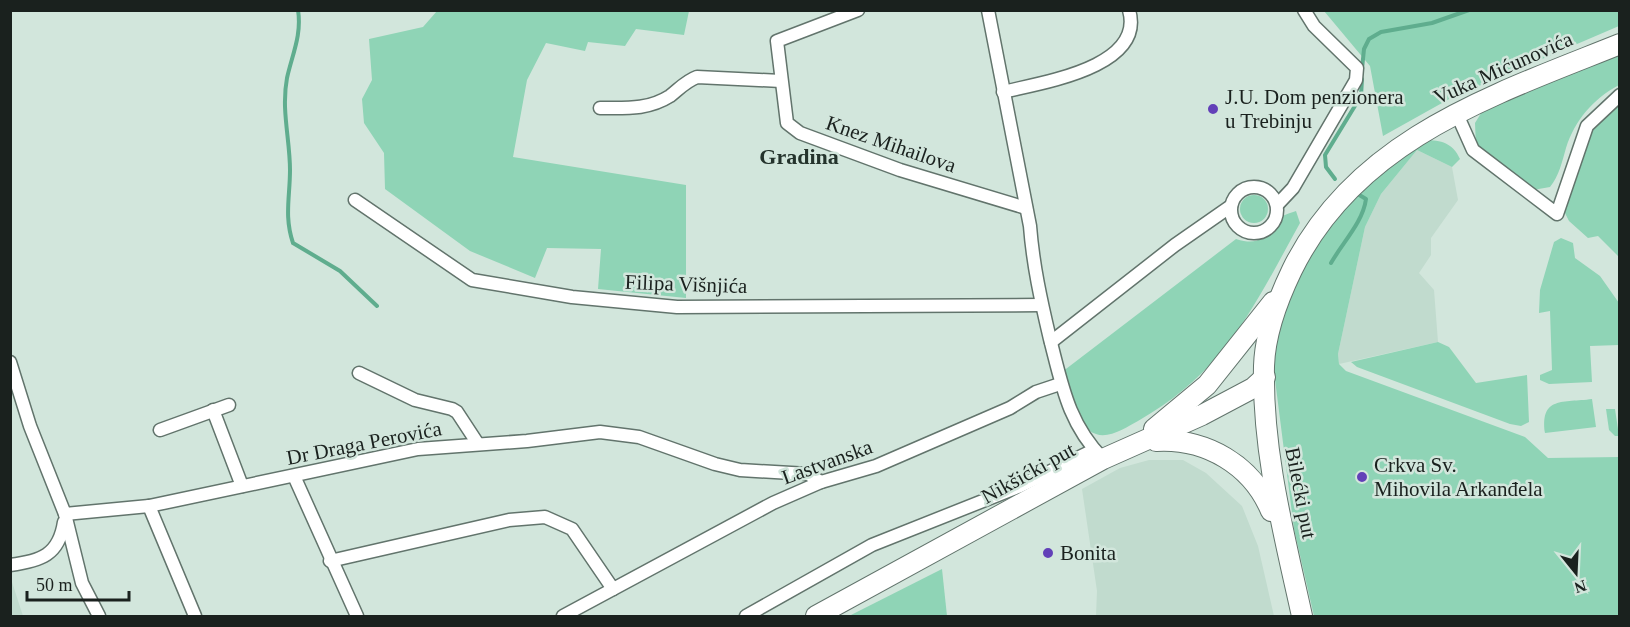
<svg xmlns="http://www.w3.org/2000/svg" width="1630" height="627" font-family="Georgia,serif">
<rect width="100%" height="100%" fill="#d2e6dc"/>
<g fill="#c1dbce">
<path d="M1417,150L1452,167L1458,200L1431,238V255L1419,273L1434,290L1438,342L1339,364L1338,354L1365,227L1381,194Z"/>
<path d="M1149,460H1183L1206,473L1242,506L1258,546L1274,616H1096L1097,591L1082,489L1120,468Z"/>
<path d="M10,579H11L23,616H11Z"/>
</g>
<g fill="#8fd4b6">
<path d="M437,11H689L684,35L636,29L625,46L588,42L585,51L546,43L527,80L513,157L686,185V298L598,289L601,249L547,248L535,278L470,251L385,189L384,153L364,123L362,99L372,80L369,39L423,27Z"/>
<path d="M1324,11H1619V26L1451,98L1383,136L1370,66Z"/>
<path d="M1619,52V85C1593,99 1575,120 1566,148C1562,162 1559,176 1550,187L1533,190L1476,147L1475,123L1483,110Z"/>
<path d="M1619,100V257L1598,236L1588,238L1569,221L1563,209L1591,129Z"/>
<path d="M1425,140C1441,140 1453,143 1460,159L1452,167L1417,150L1381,194L1365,227L1338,354L1339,364L1346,371L1525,437L1548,458L1619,457V616H1314L1294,529L1272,356L1285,299L1343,200Z"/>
<circle cx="1254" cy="209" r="14"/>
<path d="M1296,211L1300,223C1254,306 1225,372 1138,421C1127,427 1109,439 1096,434C1075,428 1069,390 1062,372L1236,239C1262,247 1264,235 1279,219C1282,215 1291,213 1296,211Z"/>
<path d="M1561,238L1573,243L1575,258L1600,276L1619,303V345L1590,346L1592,382L1549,384L1540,380V375L1552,370L1550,311L1539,313L1540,290L1554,242Z"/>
<path d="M1438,342L1449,347L1476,383L1527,375L1529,422L1521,426L1510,424L1357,367L1351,362Z"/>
<path d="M1592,399L1596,427L1545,433C1540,396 1563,403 1592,399Z"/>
<path d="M1606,409H1615L1619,436H1615L1609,430Z"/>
<path d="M942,569L947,616H849Z"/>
</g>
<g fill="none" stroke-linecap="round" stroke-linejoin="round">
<g stroke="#5fad8e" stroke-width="4">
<path d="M298,10C302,35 292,55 287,78C281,110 290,139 290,170C290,197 284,216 293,243L340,271L377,306"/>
<path d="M1362,69L1364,49L1369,39L1381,32L1432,23L1469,10"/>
<path d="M1335,179L1326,167L1325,155L1361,96L1362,79"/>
<path d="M1331,263C1343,242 1363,222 1366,199L1356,193"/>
</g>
<g stroke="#62746c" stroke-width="15">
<g id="minor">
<path d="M858,10L777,41L787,123L800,133L900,170L1026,208"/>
<path d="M988,10L1030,226C1033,265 1041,301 1050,339C1062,385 1068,423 1103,459"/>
<path d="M1003,92C1039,83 1146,68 1129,10"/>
<path d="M600,108C626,108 648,110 670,96C679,89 686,81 697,77L781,81"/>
<path d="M1456,112L1473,150L1557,214L1587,126L1620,95"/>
<circle cx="1254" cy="210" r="23"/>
<path d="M355,200L472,280L572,297L677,307L1041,305"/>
<path d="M1277,205L1293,188L1356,80L1357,68L1314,26L1304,10"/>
<path d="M1051,342L1175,245L1231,206"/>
<path d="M10,362L30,426L65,514L82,583L99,616"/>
<path d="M359,373L415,400L452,409L457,412L478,444"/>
<path d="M213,410L242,486"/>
<path d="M160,430L229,405"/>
<path d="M294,476L357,616"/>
<path d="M149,506L195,616"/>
<path d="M65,514L149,506L418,449L527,441L600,432L639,437L715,464L740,470L808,474L821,482"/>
<path d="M330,561L509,520L545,517L572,529L613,589"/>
<path d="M10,565C41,561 59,555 64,522"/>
<path d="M563,616L773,503L821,482L876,466L1010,408L1036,392L1060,384"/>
<path d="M746,616L872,545L1018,487L1094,450"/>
</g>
</g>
<g stroke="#62746c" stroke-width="22">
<g id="primary">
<path d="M1154,429L1207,385L1273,302"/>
<path d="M1156,441C1206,438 1252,465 1271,511"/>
<path d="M816,616L1103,459L1202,415L1253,388L1265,377"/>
<path d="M1302,616C1284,534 1262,451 1264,366C1265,333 1278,299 1292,270C1356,139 1493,95 1620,44"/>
</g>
</g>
<use href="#minor" stroke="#fff" stroke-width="12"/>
<use href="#primary" stroke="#fff" stroke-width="20"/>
</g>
<g fill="#6240b8" stroke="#d2e6dc" stroke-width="2">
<circle cx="1213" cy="109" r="6"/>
<circle cx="1362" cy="477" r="6"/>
<circle cx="1048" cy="553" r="6"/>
</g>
<g text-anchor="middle" stroke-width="5" stroke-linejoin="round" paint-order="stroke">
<g font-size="21" fill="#1a211e" stroke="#d2e6dc">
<text transform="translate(1503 68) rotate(-24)" y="7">Vuka Mićunovića</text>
<text transform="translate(891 144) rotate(19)" y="7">Knez Mihailova</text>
<text transform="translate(686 284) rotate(2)" y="7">Filipa Višnjića</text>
<text transform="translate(364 443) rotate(-11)" y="7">Dr Draga Perovića</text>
<text transform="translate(827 462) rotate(-20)" y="7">Lastvanska</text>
<text transform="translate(1028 473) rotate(-29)" y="7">Nikšićki put</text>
<text transform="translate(1301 493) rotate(79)" y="7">Bilećki put</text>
</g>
<g font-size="21" fill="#1a211e" stroke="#d2e6dc" text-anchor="start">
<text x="1225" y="104">J.U. Dom penzionera<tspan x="1225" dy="24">u Trebinju</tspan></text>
<text x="1374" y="472">Crkva Sv.<tspan x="1374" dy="24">Mihovila Arkanđela</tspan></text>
<text x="1060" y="560">Bonita</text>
</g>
<g font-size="22" font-weight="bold" fill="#24332c" stroke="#d2e6dc">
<text x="799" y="164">Gradina</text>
</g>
</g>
<rect width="1630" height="627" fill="none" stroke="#1a211e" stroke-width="24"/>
<g transform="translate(1576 573) rotate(162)" stroke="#d2e6dc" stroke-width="4.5" paint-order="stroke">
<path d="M0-4.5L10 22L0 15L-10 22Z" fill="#1a211e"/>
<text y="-9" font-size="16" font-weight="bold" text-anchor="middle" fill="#1a211e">N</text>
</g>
<path d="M27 591v9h102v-9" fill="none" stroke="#1a211e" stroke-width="3"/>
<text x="36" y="591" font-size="18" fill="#1a211e" stroke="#d2e6dc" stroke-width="4.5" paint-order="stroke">50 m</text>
</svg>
